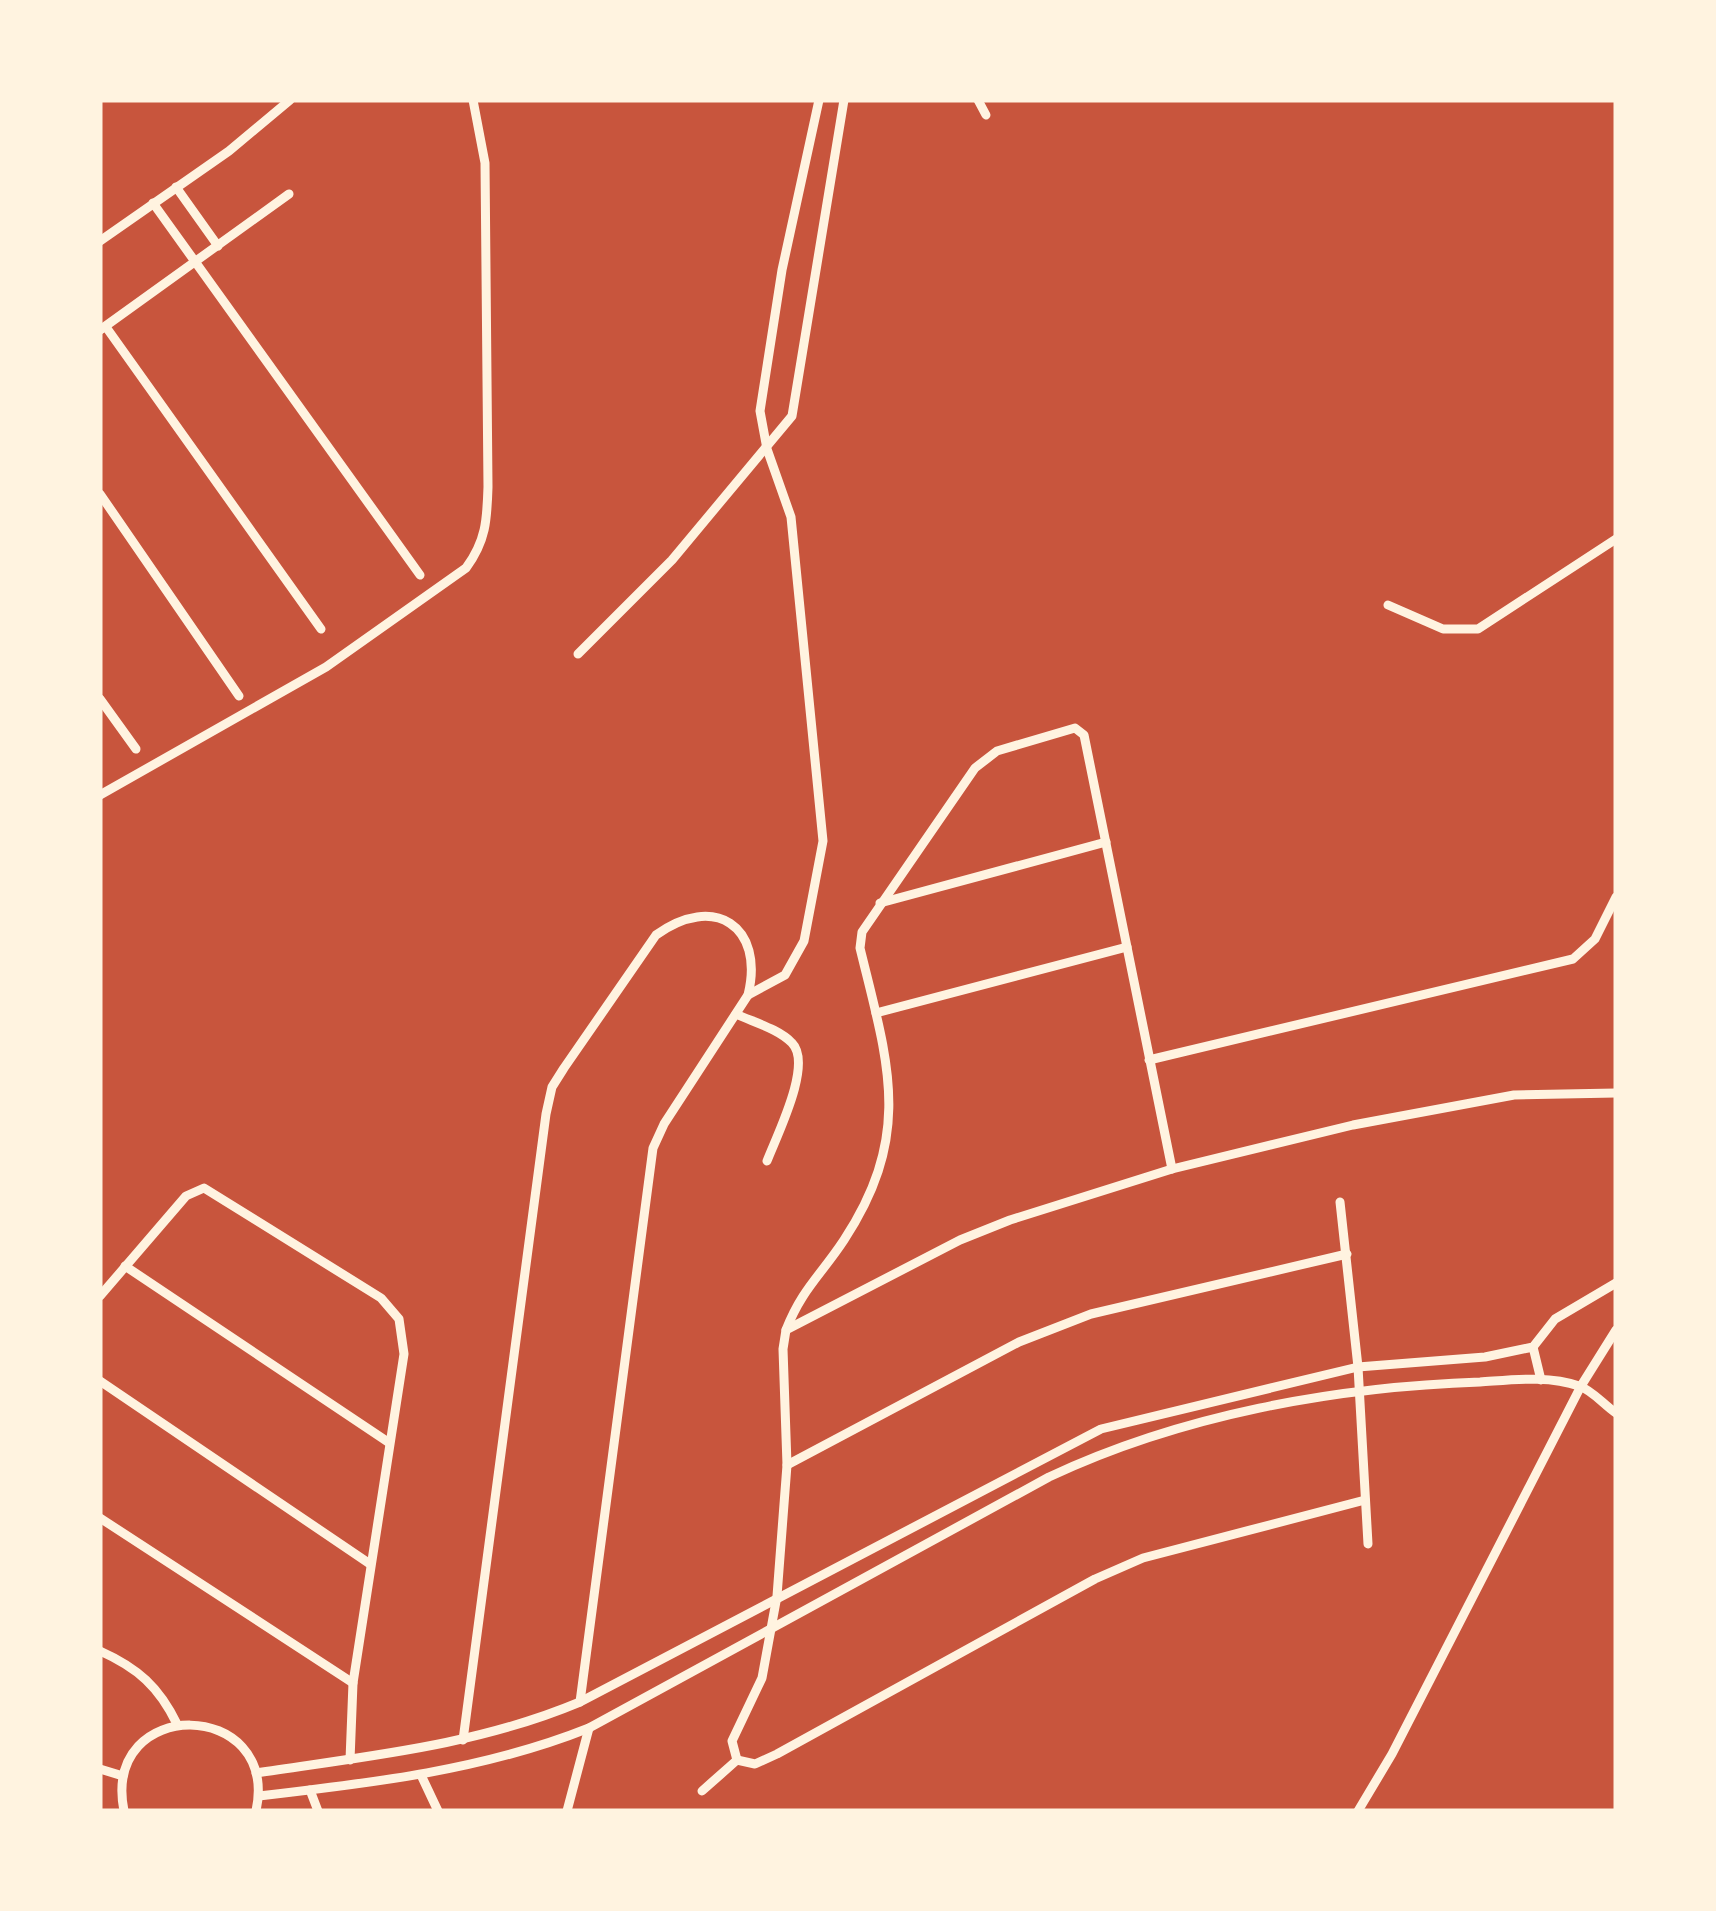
<svg xmlns="http://www.w3.org/2000/svg" width="1716" height="1911" font-family="Spectral,serif">
<rect width="100%" height="100%" fill="#c8553d"/>
<g fill="none" stroke-linecap="round" stroke-linejoin="round">
<g stroke="#fff3e0" stroke-width="9">
<path d="M978,100L986,115"/>
<path d="M176,187L218,246"/>
<path d="M153,203L420,575"/>
<path d="M100,241L229,151L290,100"/>
<path d="M106,327L321,629"/>
<path d="M100,330L289,194"/>
<path d="M100,494L239,696"/>
<path d="M1388,605L1443,629H1478L1616,539"/>
<path d="M578,654L672,560L792,416L844,100"/>
<path d="M100,699L136,749"/>
<path d="M100,795L326,667L466,568C486,541 487,520 488,487L485,163L473,100"/>
<path d="M880,903L1106,842"/>
<path d="M748,995L785,975L804,941L823,841L791,517L767,449L760,411L782,270L819,100"/>
<path d="M876,1013L1127,947"/>
<path d="M736,1014C753,1022 779,1029 792,1043C813,1064 777,1135 767,1161"/>
<path d="M1149,1060L1573,959L1595,939L1616,897"/>
<path d="M1340,1202L1358,1367L1368,1544"/>
<path d="M125,1266L388,1442"/>
<path d="M100,1296L186,1196L204,1188L381,1298L399,1319L404,1354L353,1683L350,1760"/>
<path d="M786,1330C802,1289 821,1275 844,1240C914,1133 888,1063 860,948L862,932L975,768L997,751L1075,728L1084,735L1172,1169"/>
<path d="M1533,1347L1541,1380"/>
<path d="M100,1381L370,1564"/>
<path d="M787,1465L1019,1342L1091,1314L1347,1254"/>
<path d="M100,1518L353,1683"/>
<path d="M100,1651C138,1668 159,1687 177,1724"/>
<path d="M463,1740L546,1114L552,1087L564,1068L656,935C714,893 765,926 748,995L664,1124L653,1148L580,1702"/>
<path d="M737,1760L755,1764L777,1754L1095,1579L1143,1558L1365,1500"/>
<path d="M100,1769L123,1776"/>
<path d="M256,1773C367,1756 475,1746 580,1702L1101,1429L1358,1367L1485,1357L1533,1347L1555,1319L1616,1283"/>
<path d="M421,1775L438,1811"/>
<path d="M310,1790L318,1811"/>
<path d="M702,1791L737,1760L732,1741L762,1678L777,1596L787,1465L783,1349L786,1330L960,1240L1010,1220L1172,1169L1353,1125L1514,1095L1616,1093"/>
<path d="M259,1796C372,1783 484,1770 589,1728L1049,1477C1181,1415 1334,1387 1480,1382C1511,1380 1549,1375 1579,1386C1592,1390 1604,1405 1616,1413"/>
<path d="M124,1811C101,1695 280,1698 256,1811"/>
<path d="M567,1811L589,1728"/>
<path d="M1358,1811L1392,1754L1581,1386L1616,1330"/>
</g>
</g>
<rect width="1716" height="1911" fill="none" stroke="#fff3e0" stroke-width="205"/>
</svg>
